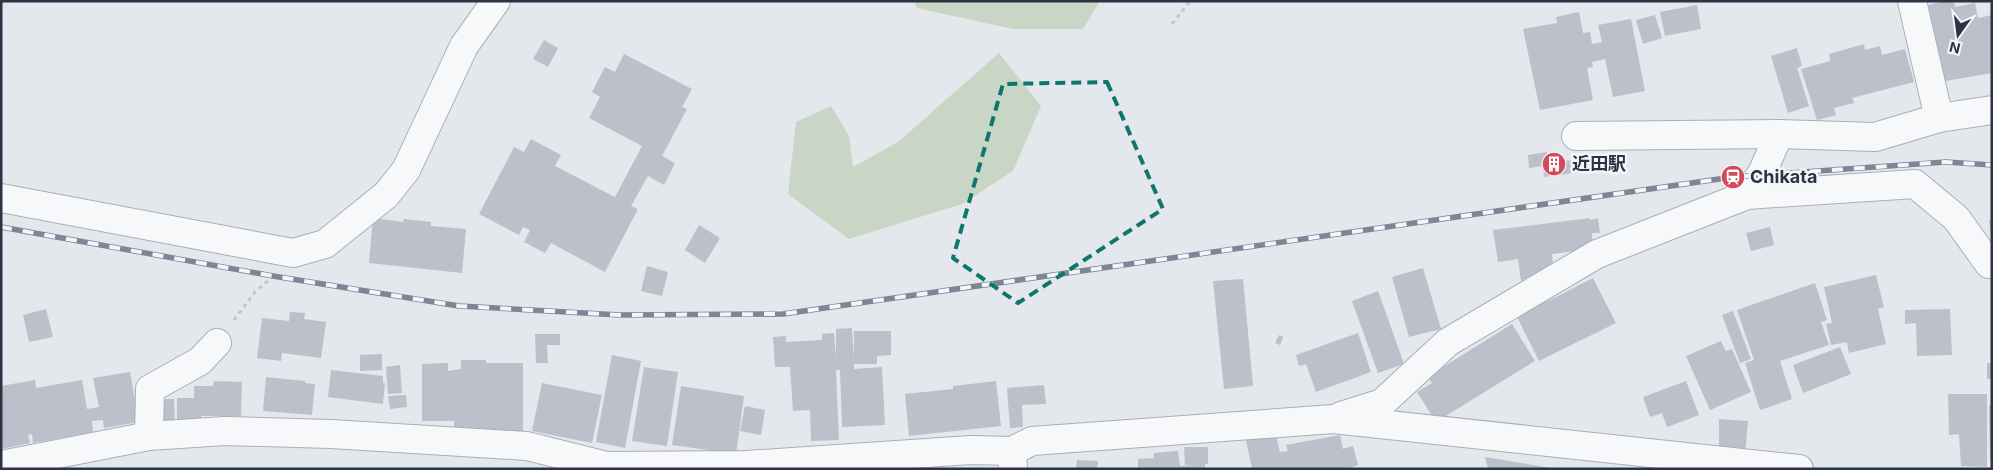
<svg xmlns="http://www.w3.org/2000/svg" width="1993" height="470" font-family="Inter,'Noto Sans JP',sans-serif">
<rect width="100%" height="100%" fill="#e4e7ec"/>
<g fill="#c9d6c5">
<path d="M914,1H1100L1083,29H1013L917,8Z"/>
<path d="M999,53L1041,106L1013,171L962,204L849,239L788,194L796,122L831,106L849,136L853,167L898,142Z"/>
</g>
<g fill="#bbc0ca">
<path d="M1946,1H1954L1955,7L1975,3L1978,18L1992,15V73L1940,82L1924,6Z"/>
<path d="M1697,5L1701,29L1665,36L1660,12Z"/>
<path d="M1579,12L1583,33L1590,32L1592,44L1602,42L1598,25L1631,19L1645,91L1613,97L1605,59L1592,62L1593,67L1587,68L1593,100L1540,110L1523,29L1557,23L1556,17Z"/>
<path d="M1655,15L1662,38L1643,44L1636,20Z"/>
<path d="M544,40L558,48L548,67L533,59Z"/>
<path d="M1864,44L1865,50L1880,46L1882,55L1905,49L1914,82L1852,98L1854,103L1834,108L1836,115L1817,120L1801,69L1830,61L1829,54Z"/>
<path d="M1797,48L1802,66L1797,68L1809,106L1788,113L1771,56Z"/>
<path d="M624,54L692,89L682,107L687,109L662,156L675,163L664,185L648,176L631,206L638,209L605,272L551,243L545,253L524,242L530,230L523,227L519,235L479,214L514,147L524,152L531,139L561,155L555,166L615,197L642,146L589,118L600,97L592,92L605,67L615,72Z"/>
<path d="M1547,152L1549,163L1579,159L1581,172L1544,177L1543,166L1529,168L1528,155Z"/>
<path d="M373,218L403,222L404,219L431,222V226L466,229L462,273L369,263Z"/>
<path d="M1590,218V220L1598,218L1600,233H1592L1593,245L1585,250L1552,254L1553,265L1521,281L1518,259L1498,262L1493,230Z"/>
<path d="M1989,220H1992V233H1991Z"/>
<path d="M699,225L720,238L705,263L685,250Z"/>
<path d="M1770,227L1774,245L1751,251L1746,233Z"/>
<path d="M647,266L668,272L662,296L641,291Z"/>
<path d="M1423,268L1441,329L1409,337L1392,277Z"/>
<path d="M1876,275L1884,307L1878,309L1886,344L1849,353L1847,342L1831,345L1826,324L1832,323L1824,287Z"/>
<path d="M1593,278L1616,323L1539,361L1515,313L1544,298L1546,302Z"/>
<path d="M1243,279L1253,386L1224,389L1213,281Z"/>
<path d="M1815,283L1827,320L1821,322L1829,345L1780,361L1792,399L1760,410L1745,363L1754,360L1737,310Z"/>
<path d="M1378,291L1404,364L1378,373L1352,301Z"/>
<path d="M46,309L53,337L29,342L23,315Z"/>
<path d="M1950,309L1952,355L1917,356L1916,323L1905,324V310Z"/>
<path d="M1733,311L1751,359L1740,363L1722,315Z"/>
<path d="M290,312L305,313L304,319L326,322L321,358L282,353L281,361L257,358L262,318L289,321Z"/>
<path d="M1512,324L1535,361L1436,422L1417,392L1432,383L1427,377Z"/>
<path d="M852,328L854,359V331H891V355L877,356V364H854V369L882,367L885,425L842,427L840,370H836L839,440L811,441L810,410L793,411L790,367H775L773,337L786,336V342L822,340V334L834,333L836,358V329Z"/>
<path d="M1358,333L1371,372L1316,392L1306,364L1299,366L1296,355Z"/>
<path d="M535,334H560V345H547L548,363H536Z"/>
<path d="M1279,335L1283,337L1280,345L1275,343Z"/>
<path d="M1721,341L1726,351L1732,349L1751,392L1710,410L1686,356Z"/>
<path d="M1840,347L1851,374L1803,393L1793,365Z"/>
<path d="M382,354V370L360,371V355Z"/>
<path d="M612,355L641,361L625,448L596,442Z"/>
<path d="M461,360H486V363H523V432H454V421H422V364L448,363V371L454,370L461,369Z"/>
<rect x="1987" y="363" width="5" height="16"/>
<path d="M400,365L402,393L388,394L386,367Z"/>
<path d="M644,367L678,372L667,446L632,441Z"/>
<path d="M331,370L383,376V383H385L383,404L328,397Z"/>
<path d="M130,372L139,422L104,428L103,420L92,421L93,432L33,443L32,434L28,435L30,443L1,449V386L35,380L36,388L82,380L87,409L99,407L93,378Z"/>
<path d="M266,377L305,381V383L315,384L312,415L263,411Z"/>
<path d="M214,381L242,382L241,416H201V423L177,422V398H194V386H213Z"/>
<path d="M996,381L1001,426L909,436L905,394L953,389V386Z"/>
<path d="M1686,381L1699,415L1667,427L1662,413L1650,417L1643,397Z"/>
<path d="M542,383L602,395L592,443L532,431Z"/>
<path d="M1044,385L1046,404L1022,405L1023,427L1010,428L1007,388Z"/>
<path d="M681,386L744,396L736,454L672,445Z"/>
<path d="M1948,394H1987V467L1961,466L1959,434L1949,435Z"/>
<path d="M406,395L407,407L390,409L388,396Z"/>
<path d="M160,399H174L175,423H161Z"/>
<path d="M1989,405H1992V459H1990Z"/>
<path d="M745,406L765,410L761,435L740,431Z"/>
<path d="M1719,419L1748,421L1745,455L1719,453Z"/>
<path d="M1340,435L1343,449L1353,446L1358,465L1347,469H1252L1246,440L1276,436L1280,452L1288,451L1286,445Z"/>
<path d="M1184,447H1208V464H1205V469H1138V459L1154,458V453L1178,451L1180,466L1198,465H1185Z"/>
<path d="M1485,457L1551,468V469H1488Z"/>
<path d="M1077,460L1098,461L1097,469H1076Z"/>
</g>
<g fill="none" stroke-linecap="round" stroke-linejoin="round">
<g stroke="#a9aeb7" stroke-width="30">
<g id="minor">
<path d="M1912,1L1939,118"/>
<path d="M1576,136L1779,134L1875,137L1939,118L1992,110"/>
<path d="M1747,195L1762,173L1779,134"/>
<path d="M1,198L293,253L325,244L386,195L406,170L464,46L496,1"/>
<path d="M1341,416L1382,403L1448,342L1597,254L1747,195L1915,184L1956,218L1989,264"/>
<path d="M149,436L150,389L200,361L217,343"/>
<path d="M1,465L149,436L225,431L331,434L527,446L607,466"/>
<path d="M606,469L607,466L746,465L971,450L1012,451"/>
<path d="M1013,469L1012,451L1032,441L1333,419L1799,469"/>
</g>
</g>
<g stroke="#c2c5cb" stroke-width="3" stroke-dasharray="4 4" stroke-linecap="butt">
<path d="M1172,24L1190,1"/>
<path d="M234,320L255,292L270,279"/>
</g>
<use href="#minor" stroke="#f7f8fa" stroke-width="28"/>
<g stroke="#7d8696" stroke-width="5.5">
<path id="rail" d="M1,227L273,276L459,306L620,315L783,314L1733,177L1946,162L1992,165"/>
</g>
<use href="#rail" stroke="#f4f6f9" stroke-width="4" stroke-dasharray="11" stroke-linecap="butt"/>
</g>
<path fill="none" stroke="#0f766e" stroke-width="4" stroke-dasharray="10 6" stroke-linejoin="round" d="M1107,82L1163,209L1018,303L953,258L1003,84Z"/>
<defs>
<g id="building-disc" transform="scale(1.25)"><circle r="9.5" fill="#d1495b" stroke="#f4f6f9"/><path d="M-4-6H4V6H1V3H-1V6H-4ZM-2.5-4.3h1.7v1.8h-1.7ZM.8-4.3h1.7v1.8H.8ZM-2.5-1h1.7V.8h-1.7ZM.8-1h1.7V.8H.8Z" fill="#fff"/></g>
<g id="station-disc" transform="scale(1.25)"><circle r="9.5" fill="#d1495b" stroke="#f4f6f9"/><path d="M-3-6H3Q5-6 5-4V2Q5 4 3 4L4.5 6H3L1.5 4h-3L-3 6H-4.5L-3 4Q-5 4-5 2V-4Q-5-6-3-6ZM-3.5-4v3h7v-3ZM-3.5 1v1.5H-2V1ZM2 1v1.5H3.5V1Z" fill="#fff"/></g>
</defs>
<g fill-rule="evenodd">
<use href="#building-disc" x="1554" y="164"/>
<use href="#station-disc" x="1733" y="177"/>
</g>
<g text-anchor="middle" stroke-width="5" stroke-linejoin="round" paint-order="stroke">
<g font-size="18" font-weight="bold" fill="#2b3445" stroke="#f4f6f9" text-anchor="start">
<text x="1572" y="170">近田駅</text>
<text x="1750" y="183">Chikata</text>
</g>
</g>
<rect width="1993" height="470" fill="none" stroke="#2b3445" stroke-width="5"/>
<g transform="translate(1958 35) rotate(194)" stroke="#f4f6f9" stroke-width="4" paint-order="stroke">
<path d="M0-4L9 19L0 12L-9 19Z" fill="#2b3445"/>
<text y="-8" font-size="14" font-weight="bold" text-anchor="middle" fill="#2b3445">N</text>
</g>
</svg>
